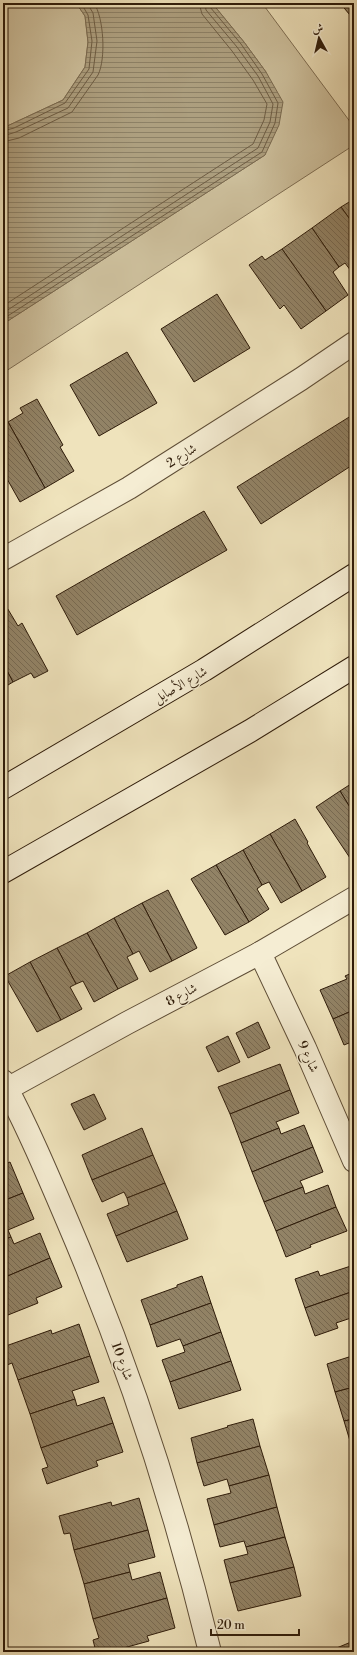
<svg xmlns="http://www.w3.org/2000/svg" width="357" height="1655" font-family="'Libre Bodoni',Amiri,serif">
<defs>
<pattern id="water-rules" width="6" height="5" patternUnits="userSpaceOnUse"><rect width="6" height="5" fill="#ad9f7f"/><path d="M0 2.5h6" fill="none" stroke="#8d8166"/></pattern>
<pattern id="building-back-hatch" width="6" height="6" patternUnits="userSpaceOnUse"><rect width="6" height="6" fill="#928366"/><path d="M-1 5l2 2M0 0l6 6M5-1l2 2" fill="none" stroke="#786a52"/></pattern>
</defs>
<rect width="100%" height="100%" fill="#efe3bc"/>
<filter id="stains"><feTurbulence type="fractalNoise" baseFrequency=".005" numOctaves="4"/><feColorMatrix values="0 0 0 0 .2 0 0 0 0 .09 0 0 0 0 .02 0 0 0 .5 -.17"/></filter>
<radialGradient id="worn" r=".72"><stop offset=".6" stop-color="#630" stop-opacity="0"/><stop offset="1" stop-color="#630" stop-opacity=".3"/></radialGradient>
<g fill="#cec19e" stroke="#7e6e54">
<path d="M3,3H76L85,16L88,42L85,67L63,100L3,128Z"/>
<path d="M212,3H262L354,127V145L3,373V324L265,155L266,72L244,42Z"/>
</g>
<path fill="url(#water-rules)" stroke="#7a6a50" d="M76,3H212L244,42L266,72L283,102L279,125L265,155L3,324V128L63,100L85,67L88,42L85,16Z"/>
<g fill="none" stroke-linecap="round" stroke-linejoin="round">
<g stroke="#6e5d44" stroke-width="1">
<path d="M3,131L14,128L65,103L89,69L92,41L88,15L81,3"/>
<path d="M3,136L16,132L68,108L93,72L97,41L93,13L87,3"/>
<path d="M3,142L19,138L72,112L98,75C106,59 104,18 94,3"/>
<path d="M3,306L253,144L264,120L267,104L253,80L232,51L202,14L199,3"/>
<path d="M3,313L258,148L270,122L273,104L258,76L237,47L206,10L205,3"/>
<path d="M3,319L262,152L275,123L278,103L262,74L241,44L210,7V3"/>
</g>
</g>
<g fill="url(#building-back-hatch)" stroke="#2e1b09">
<path d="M340,3H354V20Z"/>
<path d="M354,199V225L341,207Z"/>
<path d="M341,207L354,225V275L345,263L339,267L312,228Z"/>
<path d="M312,228L339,267L333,272L348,295L326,311L282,249Z"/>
<path d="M282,249L326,311L301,329L284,305L280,309L249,265L262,256L265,260Z"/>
<path d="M217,294L250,348L194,382L161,329Z"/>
<path d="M127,352L157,403L99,436L70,385Z"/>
<path d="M37,399L63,445L60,447L74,471L45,488L8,422L23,413L20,408Z"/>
<path d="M354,414V464L261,524L237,487Z"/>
<path d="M8,422L45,488L20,502L6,477L3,479V425Z"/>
<path d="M204,511L227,550L77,635L56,596Z"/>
<path d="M3,601L18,626L22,623L48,671L34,678L31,673L13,682L3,663Z"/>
<path d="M3,663L13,682L3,688Z"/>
<path d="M354,782V814L340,791Z"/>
<path d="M340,791L354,814V860L352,861L316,807Z"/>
<path d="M295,819L308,842L307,843L326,877L302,891L270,834Z"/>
<path d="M270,834L302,891L281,903L269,882L262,885L243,850Z"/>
<path d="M243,850L262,885L257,889L269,909L249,922L216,865Z"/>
<path d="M216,865L249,922L225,935L191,879Z"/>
<path d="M168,890L197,948L172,961L142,903Z"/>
<path d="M142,903L172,961L150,972L139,951L133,954L114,918Z"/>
<path d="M114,918L133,954L127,957L138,979L118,989L87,933Z"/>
<path d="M87,933L118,989L94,1002L83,981L76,984L57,948Z"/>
<path d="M57,948L76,984L70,987L82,1009L61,1020L30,962Z"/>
<path d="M30,962L61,1020L37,1032L5,976Z"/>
<path d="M354,972V1010L333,1019L320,990L347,979L345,976Z"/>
<path d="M354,1010V1041L344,1045L333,1019Z"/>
<path d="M258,1022L270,1048L248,1058L236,1033Z"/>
<path d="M228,1036L240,1062L218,1072L206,1047Z"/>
<path d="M280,1064L290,1090L230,1114L218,1087Z"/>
<path d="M290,1090L299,1113L276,1122L279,1128L241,1143L230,1114Z"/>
<path d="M94,1094L106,1119L84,1130L71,1104Z"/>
<path d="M304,1125L313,1147L252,1172L241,1143L279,1128L281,1134Z"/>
<path d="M142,1128L153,1155L92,1180L82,1155Z"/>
<path d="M313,1147L323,1172L300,1181L303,1187L264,1202L252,1172Z"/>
<path d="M153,1155L165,1183L127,1198L124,1192L102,1202L92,1180Z"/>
<path d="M10,1162L23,1193L3,1201V1165Z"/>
<path d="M165,1183L177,1211L116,1236L107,1214L129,1205L127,1198Z"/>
<path d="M328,1185L336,1207L276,1231L264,1202L303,1187L305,1194Z"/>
<path d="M23,1193L34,1219L8,1230L11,1237L3,1240V1201Z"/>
<path d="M336,1207L347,1231L310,1245L311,1247L286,1257L276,1231Z"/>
<path d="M177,1211L188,1239L127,1262L116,1236Z"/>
<path d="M40,1233L50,1258L3,1278V1240L11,1237L14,1244Z"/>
<path d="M50,1258L62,1287L36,1298L38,1303L3,1317V1278Z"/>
<path d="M354,1265V1291L305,1308L295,1279L318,1271L320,1276Z"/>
<path d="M202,1276L211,1303L150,1325L141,1300L177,1287V1285Z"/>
<path d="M354,1291V1317L336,1323L338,1328L315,1336L305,1308Z"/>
<path d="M211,1303L221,1332L183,1346L180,1339L157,1347L150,1325Z"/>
<path d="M79,1324L90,1356L18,1380L12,1363L7,1365L3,1355V1347L51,1330L52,1334Z"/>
<path d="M221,1332L231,1361L170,1382L162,1360L185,1352L183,1346Z"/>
<path d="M90,1356L99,1382L72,1391L75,1399L30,1414L18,1380Z"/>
<path d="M352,1356L354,1357V1387L335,1392L327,1364Z"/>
<path d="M231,1361L241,1390L179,1409L170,1382Z"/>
<path d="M354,1387V1419L344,1421L335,1392Z"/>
<path d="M104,1397L113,1423L41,1448L30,1414L75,1399L77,1406Z"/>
<path d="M253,1419L260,1446L197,1463L191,1438L228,1427L227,1426Z"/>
<path d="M354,1419V1451H353L344,1421Z"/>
<path d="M113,1423L123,1452L96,1461L98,1466L47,1484L42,1469L48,1467L41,1448Z"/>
<path d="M260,1446L269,1475L229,1486L227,1479L204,1486L197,1463Z"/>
<path d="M269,1475L277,1507L214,1525L207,1499L231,1493L229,1486Z"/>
<path d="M139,1498L148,1530L74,1550L70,1533L64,1534L59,1516L111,1502L112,1506Z"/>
<path d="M277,1507L285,1537L246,1547L244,1541L220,1547L214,1525Z"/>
<path d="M148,1530L155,1557L128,1564L130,1572L84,1584L74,1550Z"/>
<path d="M285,1537L294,1567L230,1583L224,1560L248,1554L246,1547Z"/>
<path d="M294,1567L301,1596L238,1611L230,1583Z"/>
<path d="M130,1572L132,1580L160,1572L167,1598L93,1619L84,1584Z"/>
<path d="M167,1598L175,1628L147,1636L149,1641L109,1652H96L93,1640L99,1638L93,1619Z"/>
<path d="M351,1642L354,1652H327Z"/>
</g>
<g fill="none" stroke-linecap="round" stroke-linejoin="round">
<g stroke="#5e4d36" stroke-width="24">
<g id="street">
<path d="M3,559L129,488L301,379L354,343"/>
<path d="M260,953L305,1048L354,1161"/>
<path d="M3,1081C27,1126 47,1173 67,1220C127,1360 174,1504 210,1652"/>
<path d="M7,1089L127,1023L260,953L354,898"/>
</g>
</g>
<g stroke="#2e1b09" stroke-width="24">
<g id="secondary">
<path d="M3,788L204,670L354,575"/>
<path d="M3,872L250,731L354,667"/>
</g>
</g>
<use href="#street" stroke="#f5edd3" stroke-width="22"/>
<use href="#secondary" stroke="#f5edd3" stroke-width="22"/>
</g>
<g text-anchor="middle" stroke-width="3" stroke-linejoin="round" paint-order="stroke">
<g font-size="13" fill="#2e1b09" stroke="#f5edd3">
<text transform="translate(181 455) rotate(-32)" y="5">شارع 2</text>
<text transform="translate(180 684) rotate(-30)" y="5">شارع الأصايل</text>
<text transform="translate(181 994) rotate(-28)" y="5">شارع 8</text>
<text transform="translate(309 1056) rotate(66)" y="5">شارع 9</text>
<text transform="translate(123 1361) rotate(70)" y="5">شارع 10</text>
</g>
</g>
<rect width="357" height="1655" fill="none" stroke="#efe3bc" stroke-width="16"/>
<rect x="4" y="4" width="349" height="1647" fill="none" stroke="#2e1b09" stroke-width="2"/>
<rect x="8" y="8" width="341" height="1639" fill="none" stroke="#2e1b09"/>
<g transform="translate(319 38) rotate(352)" stroke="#f5edd3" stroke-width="3" paint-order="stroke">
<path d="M0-3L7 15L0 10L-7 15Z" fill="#2e1b09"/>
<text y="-6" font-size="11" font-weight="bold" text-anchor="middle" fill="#2e1b09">ش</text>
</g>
<path d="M211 1629v6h88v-6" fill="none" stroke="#2e1b09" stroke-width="2"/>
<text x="217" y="1629" font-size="12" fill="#2e1b09" stroke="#f5edd3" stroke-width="3" paint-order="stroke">20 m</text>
<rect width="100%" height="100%" filter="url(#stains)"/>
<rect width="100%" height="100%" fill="url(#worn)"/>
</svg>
